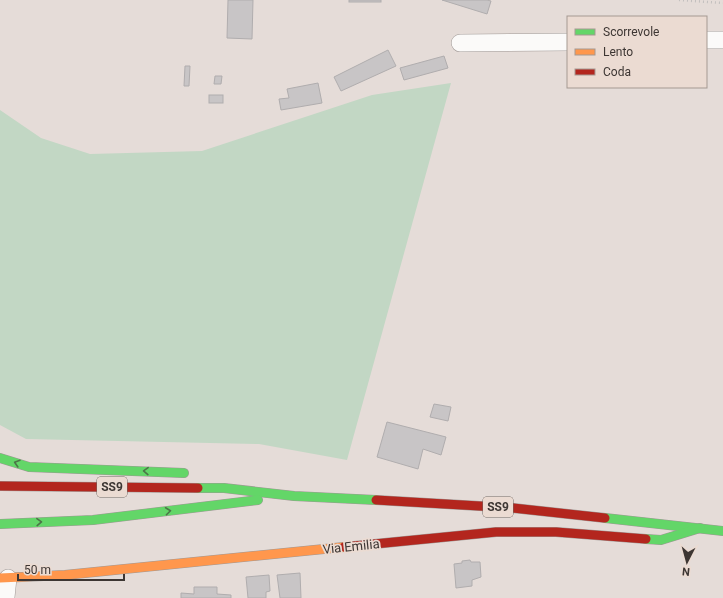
<svg xmlns="http://www.w3.org/2000/svg" width="723" height="598" font-family="Roboto,sans-serif">
<rect width="100%" height="100%" fill="#e5dcd8"/>
<path fill="#c2d7c4" d="M451,83L347,460L259,444L26,439L0,425V110L41,138L90,154L202,151L372,95Z"/>
<g fill="#c8c5c6" stroke="#b0adae">
<path d="M228,0H253L252,39L227,38Z"/>
<rect x="349" y="0" width="32" height="2"/>
<path d="M442,0H487L491,1L487,14Z"/>
<path d="M388,50L396,66L341,91L334,77Z"/>
<path d="M444,56L448,68L404,80L400,68Z"/>
<path d="M185,66H190L189,86H184Z"/>
<path d="M215,76H222L221,84H214Z"/>
<path d="M318,83L322,103L281,110L279,99L289,98L287,89Z"/>
<rect x="209" y="95" width="14" height="8"/>
<path d="M434,404L451,407L448,421L430,417Z"/>
<path d="M387,422L446,437L441,455L423,449L418,469L377,457Z"/>
<path d="M470,560L471,562H480L481,577L472,580V586L456,588L454,564L462,563V561Z"/>
<path d="M300,573L301,598H280L277,575Z"/>
<path d="M269,575L270,591L266,592V598H248L246,577Z"/>
<path d="M194,587H217V594L231,595V598H181V593L194,594Z"/>
</g>
<g fill="none" stroke-linecap="round" stroke-linejoin="round">
<g stroke="#9f9895" stroke-width="18">
<g id="street">
<path d="M706,40H723"/>
<path d="M460,43L568,42"/>
<path d="M6,597L8,578"/>
</g>
</g>
<g stroke="#9f9895" stroke-width="10">
<g id="fast">
<path d="M0,458L29,467L184,473"/>
<path d="M198,488H224L294,496L376,500"/>
<path d="M605,518L723,531"/>
<path d="M0,524L93,520L258,500"/>
<path d="M646,539L661,540L700,528"/>
</g>
</g>
<g stroke="#9f9895" stroke-width="10">
<path id="slow" d="M0,578L65,575L344,547"/>
</g>
<g stroke="#9f9895" stroke-width="10">
<g id="jam">
<path d="M0,486L198,488"/>
<path d="M376,500L513,508L605,518"/>
<path d="M344,547L496,532H556L646,539"/>
</g>
</g>
<path stroke="#c2bfbe" stroke-width="2.5" stroke-dasharray="1 3" stroke-linecap="butt" d="M679,0L723,3"/>
<use href="#street" stroke="#fbfaf9" stroke-width="17"/>
<use href="#fast" stroke="#63d668" stroke-width="9"/>
<use href="#slow" stroke="#ff974d" stroke-width="9"/>
<use href="#jam" stroke="#b3261e" stroke-width="9"/>
</g>
<defs><path id="oneway-chevron" d="M-2-3.5L2.5 0L-2 3.5" fill="none" stroke-width="1.6" stroke-linecap="round" stroke-linejoin="round"/></defs>
<g stroke="#4c7648">
<use href="#oneway-chevron" transform="translate(17 463) rotate(-163)"/>
<use href="#oneway-chevron" transform="translate(146 471) rotate(-178)"/>
<use href="#oneway-chevron" transform="translate(168 511) rotate(-7)"/>
<use href="#oneway-chevron" transform="translate(39 522) rotate(-2)"/>
</g>
<g text-anchor="middle" stroke-width="3.5" stroke-linejoin="round" paint-order="stroke">
<g fill="#ebdbd2" stroke="#716863" stroke-width="1">
<rect x="97" y="477" width="30" height="20" rx="3"/>
<rect x="483" y="497" width="30" height="20" rx="3"/>
</g>
<g font-size="12" font-weight="bold" fill="#3d3633">
<text x="112" y="491">SS9</text>
<text x="498" y="511">SS9</text>
</g>
<g font-size="13" fill="#3d3633" stroke="#ebdbd2">
<text transform="translate(351 546) rotate(-6)" y="5">Via Emilia</text>
</g>
</g>
<rect x="567" y="16" width="140" height="72" fill="#ebdbd2" stroke="#a59992"/>
<rect x="575" y="29" width="20" height="6" fill="#63d668" stroke="#a59992"/>
<text x="603" y="36" font-size="12" fill="#3d3633">Scorrevole</text>
<rect x="575" y="49" width="20" height="6" fill="#ff974d" stroke="#a59992"/>
<text x="603" y="56" font-size="12" fill="#3d3633">Lento</text>
<rect x="575" y="69" width="20" height="6" fill="#b3261e" stroke="#a59992"/>
<text x="603" y="76" font-size="12" fill="#3d3633">Coda</text>
<g transform="translate(687 562) rotate(186)" stroke="#ebdbd2" stroke-width="3" paint-order="stroke">
<path d="M0-3L7 15L0 10L-7 15Z" fill="#3d3633"/>
<text y="-6" font-size="11" font-weight="bold" text-anchor="middle" fill="#3d3633">N</text>
</g>
<path d="M18 574v6h106v-6" fill="none" stroke="#3d3633" stroke-width="2"/>
<text x="24" y="574" font-size="12" fill="#3d3633" stroke="#ebdbd2" stroke-width="3" paint-order="stroke">50 m</text>
</svg>
